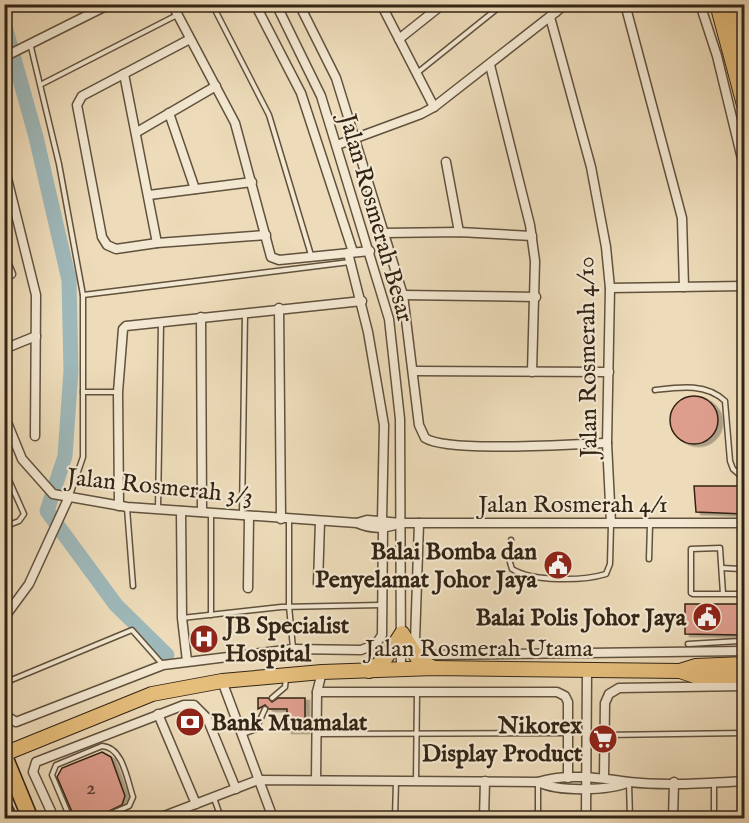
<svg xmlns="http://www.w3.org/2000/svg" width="749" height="823" font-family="'IM FELL English',serif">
<defs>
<filter id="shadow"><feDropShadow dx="4.5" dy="2.5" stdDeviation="0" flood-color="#0004"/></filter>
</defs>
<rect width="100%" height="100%" fill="#eddbb9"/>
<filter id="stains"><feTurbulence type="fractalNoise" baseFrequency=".00333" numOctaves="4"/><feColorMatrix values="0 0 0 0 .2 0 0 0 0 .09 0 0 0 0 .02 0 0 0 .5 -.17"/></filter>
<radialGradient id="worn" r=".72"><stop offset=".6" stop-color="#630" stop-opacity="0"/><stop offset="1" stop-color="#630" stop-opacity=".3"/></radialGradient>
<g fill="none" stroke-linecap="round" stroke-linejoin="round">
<path stroke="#9eb8ba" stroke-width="15" d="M4,23L36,137L69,280L71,371L65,456L47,511L116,605L167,655"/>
</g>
<g fill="#de9e8d" stroke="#322415" stroke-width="1.5" filter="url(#shadow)">
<circle cx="694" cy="420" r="24"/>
<path d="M694,486H744V514L696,512Z"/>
<path d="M685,604H738V635L685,634Z"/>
<path d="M258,698H268L272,702L278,698H305V731H287V709H269L265,705L258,709Z"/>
<path d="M102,752L111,757L125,796L122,805L92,819H75L57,777L62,768Z"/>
</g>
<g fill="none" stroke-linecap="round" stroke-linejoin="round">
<g stroke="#61523e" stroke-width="7">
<g id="lane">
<path d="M212,4L269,115L311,255"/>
<path d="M30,43L59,164L83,295V457L70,495"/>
<path d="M417,73L503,4"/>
<path d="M42,84L177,15"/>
<path d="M83,295L350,262"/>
<path d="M655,390C680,387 706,383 725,401L730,461L733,469L740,475H744"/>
<path d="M83,392H117"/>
<path d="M4,469L24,514L19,521L4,527"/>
<path d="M127,508L133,586"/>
<path d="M158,509L161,323"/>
<path d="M211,514V615"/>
<path d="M242,515L245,313"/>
<path d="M289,519V606L293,648"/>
<path d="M511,540L509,559L512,569C533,582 583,581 606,574L610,564L611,524"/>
<path d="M649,559L650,524"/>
<path d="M722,568L741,569L742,594"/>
<path d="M723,594L720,548L691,549V593L693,594H744"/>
<path d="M182,618L281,607L381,605"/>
<path d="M688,644L740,641L744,637"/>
<path d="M4,683L132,630L163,665"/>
<path d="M272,698L285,687L286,678"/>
<path d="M243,734L256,729L265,709"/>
<path d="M317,734L567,733"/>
<path d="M605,735L744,733"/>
<path d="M416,781L417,692"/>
<path d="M629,783L630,818"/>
<path d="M214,798L221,818"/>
<path d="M70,818L52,775L56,765L102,746C123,747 127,780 133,797L129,806L101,818"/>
<path d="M395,818L396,781"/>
<path d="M538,818V783"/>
<path d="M714,818V783"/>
</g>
</g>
<g stroke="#61523e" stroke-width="11">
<g id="street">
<path d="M172,4L235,123L271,257L279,260L370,251"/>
<path d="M255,4L301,93L353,252"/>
<path d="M276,4L321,96L389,319L400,419L401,670"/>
<path d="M299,4L336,78L403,295L419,425L425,438C448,453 573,444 607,443"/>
<path d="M381,4L434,107"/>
<path d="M550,4L556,12"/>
<path d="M625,4L682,218L684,287"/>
<path d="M700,4L717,56L744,167"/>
<path d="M550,17L591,167L606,247L610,288L607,443L611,523"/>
<path d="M190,39L82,96L77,105L102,237L107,245L116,249L157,243L266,235"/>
<path d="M399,39L443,4"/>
<path d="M4,57L110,4"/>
<path d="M490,65L530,225L535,261L532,372"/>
<path d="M124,74L157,243"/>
<path d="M169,113L195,189"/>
<path d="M137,132L216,86"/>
<path d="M337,145L421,114L434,107L566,4"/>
<path d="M446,162L459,232"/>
<path d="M4,166L36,295L35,436"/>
<path d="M149,195L252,182"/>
<path d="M384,233L459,232L532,236"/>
<path d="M348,253L368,332L384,425L382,520"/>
<path d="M4,257L11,274"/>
<path d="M610,288L744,286"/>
<path d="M403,295L536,297"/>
<path d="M279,308L281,519"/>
<path d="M201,317L202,512"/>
<path d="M4,349L36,336"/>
<path d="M414,371L609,372"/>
<path d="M4,415L22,459L53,494L127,507L357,523C372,530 386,529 401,523"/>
<path d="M119,506L118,392L123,329L126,326L362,301"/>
<path d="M181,511L182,618L187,661"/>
<path d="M357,523L367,520L401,523H744"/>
<path d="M419,523L415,641L422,652L428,655L744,651"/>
<path d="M318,584L320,521"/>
<path d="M248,588L249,517"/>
<path d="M4,618L29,584L68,499"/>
<path d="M222,681L273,818"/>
<path d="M317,692H557L565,696L568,702V778"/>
<path d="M4,708L8,717L16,722L163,665L293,649L361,650L376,644L382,635L383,528"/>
<path d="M158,714L196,804"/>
<path d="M604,778L605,703L609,694L619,688L744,686"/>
<path d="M316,780L317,692L322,672"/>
<path d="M538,782C558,792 609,791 629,782"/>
<path d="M54,818L33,772L36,762L184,705H194L207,718L236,789"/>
<path d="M159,818L258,780L538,782C566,773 600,778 629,782C666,786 707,783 744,781"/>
<path d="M484,818L485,781"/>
<path d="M586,818L587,671"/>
<path d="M673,818L674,782"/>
</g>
</g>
<g stroke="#322415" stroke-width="16">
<g id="primary">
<path d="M717,4L744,105"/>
<path d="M730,4L744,55"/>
<path d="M369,671L385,659L402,633L420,662L432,667"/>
<path d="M680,671L695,676H744"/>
<path d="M4,754L152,694L222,681L322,672L434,668L680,671L696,666L744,664"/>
</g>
</g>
<g stroke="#322415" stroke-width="18">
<g id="highway">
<path d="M4,755L30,818"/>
<path d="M4,808L9,818"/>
</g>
</g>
<use href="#lane" stroke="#f3e8d2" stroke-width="4"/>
<use href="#street" stroke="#f3e8d2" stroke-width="8"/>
<use href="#primary" stroke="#e6be7c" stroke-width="14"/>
<use href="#highway" stroke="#e6be7c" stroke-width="15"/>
</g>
<defs>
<g id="civic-disc" transform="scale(1.5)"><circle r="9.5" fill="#8f2418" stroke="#f3e8d2"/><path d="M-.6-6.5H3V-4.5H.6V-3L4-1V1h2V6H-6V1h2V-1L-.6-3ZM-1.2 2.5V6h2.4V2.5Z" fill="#fff"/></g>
<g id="hospital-disc" transform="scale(1.5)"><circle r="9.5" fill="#8f2418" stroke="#f3e8d2"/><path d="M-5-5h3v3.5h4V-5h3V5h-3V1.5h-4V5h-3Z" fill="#fff"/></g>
<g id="bank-disc" transform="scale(1.5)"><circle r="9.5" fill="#8f2418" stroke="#f3e8d2"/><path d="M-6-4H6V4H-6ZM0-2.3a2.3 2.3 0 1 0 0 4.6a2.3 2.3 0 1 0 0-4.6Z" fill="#fff"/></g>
<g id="supermarket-disc" transform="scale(1.5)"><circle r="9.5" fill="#8f2418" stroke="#f3e8d2"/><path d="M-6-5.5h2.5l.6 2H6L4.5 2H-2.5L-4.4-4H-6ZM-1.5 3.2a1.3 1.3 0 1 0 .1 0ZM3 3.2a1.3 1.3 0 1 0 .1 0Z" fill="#fff"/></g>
</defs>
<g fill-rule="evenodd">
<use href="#civic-disc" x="558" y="565"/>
<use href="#civic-disc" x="707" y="617"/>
<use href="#hospital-disc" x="204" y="639"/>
<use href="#bank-disc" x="190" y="722"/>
<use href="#supermarket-disc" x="603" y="739"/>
</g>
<g text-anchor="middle" stroke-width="4.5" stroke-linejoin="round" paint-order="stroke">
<g font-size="21" fill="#5d4233">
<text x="91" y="794">2</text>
</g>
<g font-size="24" fill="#322415" stroke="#f3e8d2">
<text transform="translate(377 218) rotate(74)" y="8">Jalan Rosmerah Besar</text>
<text transform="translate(587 357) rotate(-91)" y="8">Jalan Rosmerah 4/10</text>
<text transform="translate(160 486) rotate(6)" y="8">Jalan Rosmerah 3/3</text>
<text x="573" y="512">Jalan Rosmerah 4/1</text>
<text x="479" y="656">Jalan Rosmerah Utama</text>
</g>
<g font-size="24" font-weight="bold" fill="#322415" stroke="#f3e8d2" text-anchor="end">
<text x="537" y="559">Balai Bomba dan<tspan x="537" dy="28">Penyelamat Johor Jaya</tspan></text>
<text x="686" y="625">Balai Polis Johor Jaya</text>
<text x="225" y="633" text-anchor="start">JB Specialist<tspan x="225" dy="28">Hospital</tspan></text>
<text x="211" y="730" text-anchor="start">Bank Muamalat</text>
<text x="582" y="733">Nikorex<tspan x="582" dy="28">Display Product</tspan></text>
</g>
</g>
<rect width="749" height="823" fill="none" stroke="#eddbb9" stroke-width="24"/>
<rect x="6" y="6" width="737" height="811" fill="none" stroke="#322415" stroke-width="3"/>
<rect x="12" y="12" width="725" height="799" fill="none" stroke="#322415" stroke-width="1.5"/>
<rect width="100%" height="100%" filter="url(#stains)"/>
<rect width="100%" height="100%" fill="url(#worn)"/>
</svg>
